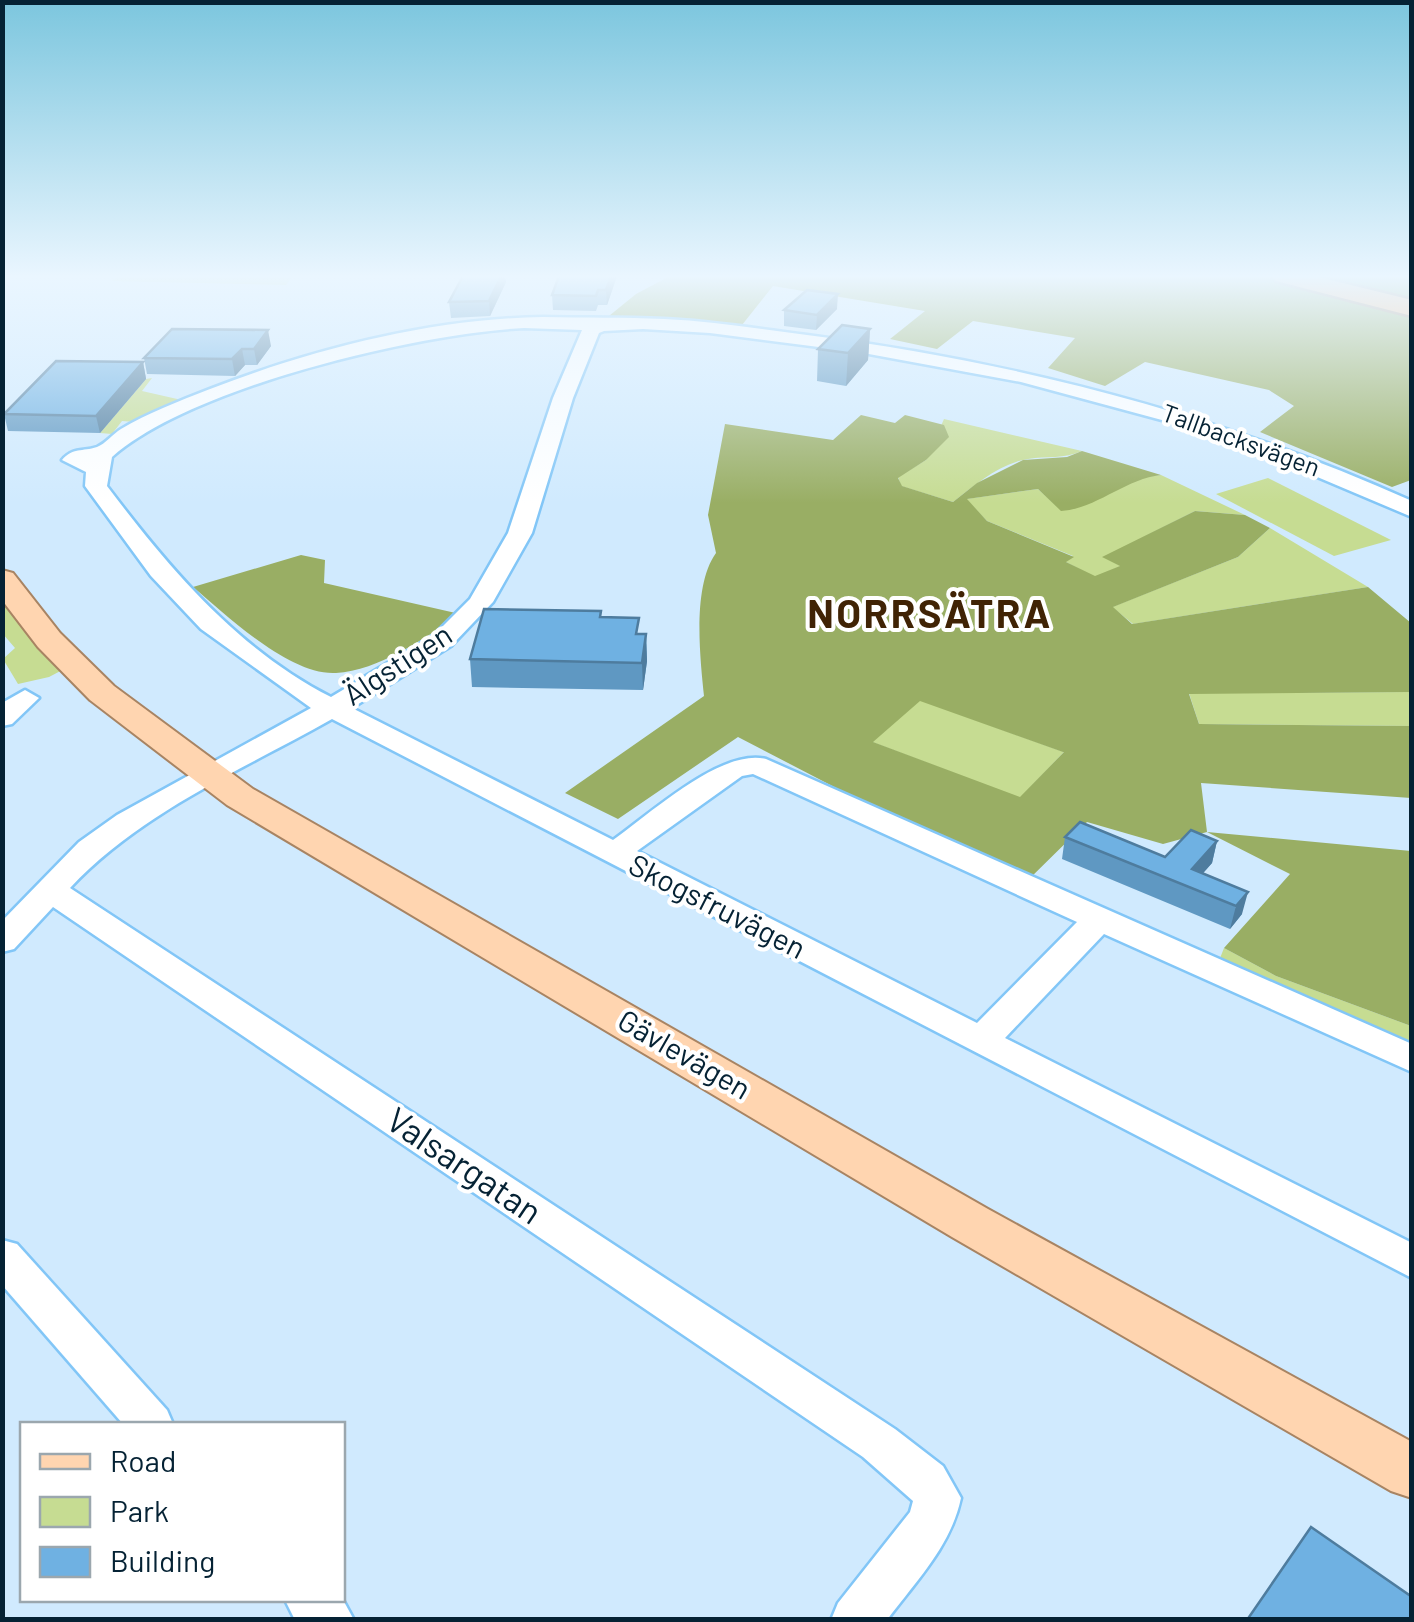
<svg xmlns="http://www.w3.org/2000/svg" width="1414" height="1622" font-family="Barlow,sans-serif">
<rect width="100%" height="100%" fill="#d0eafe"/>
<g fill="#c6dc92">
<path d="M118,276H293L286,285L112,281Z"/>
<path d="M152,378L142,391L186,401L135,422L122,421L112,434L100,433L146,379Z"/>
<path d="M944,419L1082,451C1064,459 1047,456 1028,459C1000,463 975,485 953,502L901,486L898,477L926,460Z"/>
<path d="M1161,475L1245,515L1195,511L1104,557L1121,566L1095,577L1064,561L1073,556L987,521L966,499L1038,489L1061,510L1145,477Z"/>
<path d="M1268,478L1391,540L1334,556L1216,494Z"/>
<path d="M1270,528L1368,587L1133,624L1112,607L1238,557Z"/>
<path d="M2,579L72,665L49,677L18,684L3,659L15,648L3,634Z"/>
<path d="M1411,692V726L1199,724L1189,693Z"/>
<path d="M920,700L1064,752L1020,798L872,742Z"/>
<path d="M1224,948L1276,976L1411,1026V1059L1215,971Z"/>
</g>
<g fill="#99ae64" fill-rule="evenodd">
<path d="M670,276H1411V480L1392,487L1260,432L1294,406L1269,390L1145,362L1105,386L1048,368L1075,338L973,321L937,349L890,339L925,311L773,286L742,325L604,320L636,294Z"/>
<path d="M861,415L895,423L905,415L944,425L949,437L926,460L898,478L902,486L953,502L977,483L1023,460L1067,457L1082,451L1161,475C1125,479 1096,509 1061,511L1038,489L967,499L987,521L1074,557L1066,562L1095,576L1120,566L1102,557L1195,511L1245,515L1270,528L1238,557L1113,607L1132,624L1368,587L1411,623V692L1189,694L1199,724L1411,726V798L1201,783L1207,832L1411,851V1026L1276,976L1224,948L1290,874L1207,832L1163,844L1087,822L1023,885L738,737L618,819L565,793L704,696C700,657 692,586 716,553L708,515L725,424L833,440ZM920,701L1063,752H1064L1020,797L873,742Z"/>
<path d="M301,555L325,560L324,583L460,614C427,637 378,671 336,673C290,676 226,615 193,587Z"/>
</g>
<g fill="none" stroke-linecap="round" stroke-linejoin="round">
<g stroke="#82c6f7" stroke-width="5">
<g id="minor">
<path d="M543,317C584,318 624,317 664,319C712,321 760,329 807,335C1017,362 1218,414 1412,501V517L1251,449L1173,423L1021,382L858,352L710,333L643,329L604,331L599,333L573,398L532,533L493,602L451,646L352,708L613,840C650,814 721,748 766,759L1412,1044V1072L1104,934L1005,1038L1412,1243V1278L332,719C242,770 141,812 70,888L895,1429L943,1466L961,1498C951,1546 916,1581 887,1620H831L838,1603L910,1512L913,1501L863,1457L53,907L14,949L2,952V921L79,842L117,815L311,708L201,629L151,576L85,486L86,472L62,460C73,447 82,452 97,447C105,444 113,434 121,429C134,421 149,414 163,408C280,358 415,319 543,317ZM524,328L582,330L553,398L508,533L470,599L433,636L331,697C237,649 169,568 107,486L112,457C191,387 418,333 524,328ZM753,774L1077,922L977,1023L637,851L742,776Z"/>
<path d="M25,690L39,698L12,724L2,726V703Z"/>
<path d="M2,1240L17,1244L167,1410L173,1424H123L2,1285Z"/>
<path d="M342,1598L354,1620H295L285,1600Z"/>
</g>
</g>
<g stroke="#a88463" stroke-width="4">
<path id="major" d="M2,570L13,573L60,633L114,686L253,789L988,1209L1412,1442V1498L1391,1491L952,1237L227,805L90,700L38,647L2,600Z"/>
</g>
<g stroke="#a88463" stroke-width="5">
<path id="highway" d="M1272,276H1314L1412,300V316L1276,281Z"/>
</g>
<use href="#minor" fill="#fff" fill-rule="evenodd"/>
<use href="#major" fill="#ffd5b0" fill-rule="evenodd"/>
<use href="#highway" fill="#ffb97c" fill-rule="evenodd"/>
</g>
<g fill="#5f98c2">
<path d="M463,276H505L506,282L490,316L451,318L449,302Z"/>
<path d="M617,276L607,305H598L596,311L553,310L552,295Z"/>
<path d="M837,309L816,330L784,326V310Z"/>
<path d="M870,329L868,360L846,386L817,381L818,349Z"/>
<path d="M271,346L257,365H245L235,376L147,374L144,358Z"/>
<path d="M143,362L146,379L100,433L8,431L4,414Z"/>
<path d="M601,617L639,634H646L647,661L643,690L472,687L470,659Z"/>
<path d="M1065,837L1165,857L1217,841L1212,863L1203,873L1242,914L1230,929L1062,859Z"/>
</g>
<g fill="#4e7c9e">
<path d="M501,276H505L506,282L490,316L489,301Z"/>
<path d="M611,276H617L607,305L606,290Z"/>
<path d="M838,294L837,309L816,330L817,315Z"/>
<path d="M870,329L868,360L846,386L848,353Z"/>
<path d="M268,330L271,346L257,365L254,349Z"/>
<path d="M242,349L245,365L235,376L232,359Z"/>
<path d="M143,362L146,379L100,433L96,416Z"/>
<path d="M646,634L647,661L643,690L642,663Z"/>
<path d="M1217,841L1212,863L1190,888L1192,869Z"/>
<path d="M1248,892L1242,914L1230,929L1236,906Z"/>
</g>
<g fill="#6fb1e2" stroke="#4e7c9e" stroke-width="2.5">
<path d="M463,276H501L489,301L449,302Z"/>
<path d="M559,276H611L606,290H598L596,296L552,295Z"/>
<path d="M807,290L838,294L817,315L784,310Z"/>
<path d="M842,325L870,329L848,353L818,349Z"/>
<path d="M172,329L268,330L254,349H242L232,359L144,358Z"/>
<path d="M56,361L143,362L96,416L4,414Z"/>
<path d="M484,609L601,611L600,617L639,618L636,634H646L642,663L470,659Z"/>
<path d="M1080,822L1165,857L1191,830L1217,841L1192,869L1248,892L1236,906L1065,837Z"/>
<path d="M1311,1527L1412,1597V1620H1247Z"/>
</g>
<linearGradient id="sky" x2="0" y2="1"><stop stop-color="#7cc6de"/><stop offset="0.55" stop-color="#eaf6ff"/><stop offset="1" stop-color="#eaf6ff" stop-opacity="0"/></linearGradient>
<rect width="1414" height="503" fill="url(#sky)"/>
<g text-anchor="middle" stroke-width="8" stroke-linejoin="round" paint-order="stroke">
<g font-size="25" fill="#052234" stroke="#fff">
<text transform="translate(1241 440) rotate(20)" y="9">Tallbacksvägen</text>
</g>
<g font-size="30" fill="#052234" stroke="#fff">
<text transform="translate(398 665) rotate(-33)" y="10">Älgstigen</text>
<text transform="translate(717 907) rotate(27)" y="10">Skogsfruvägen</text>
<text transform="translate(684 1055) rotate(30)" y="10">Gävlevägen</text>
</g>
<g font-size="35" fill="#052234" stroke="#fff">
<text transform="translate(464 1166) rotate(34)" y="12">Valsargatan</text>
</g>
<g font-size="40" font-weight="bold" letter-spacing="2.5" fill="#402305" stroke="#fff">
<text x="930" y="628">NORRSÄTRA</text>
</g>
</g>
<rect width="1414" height="1622" fill="none" stroke="#052234" stroke-width="10"/>
<rect x="20" y="1422" width="325" height="180" fill="#ffffff" stroke="#9ba7ae" stroke-width="2.5"/>
<rect x="40" y="1454" width="50" height="15" fill="#ffd5b0" stroke="#9ba7ae" stroke-width="2.5"/>
<text x="110" y="1472" font-size="30" fill="#052234">Road</text>
<rect x="40" y="1497" width="50" height="30" fill="#c6dc92" stroke="#9ba7ae" stroke-width="2.5"/>
<text x="110" y="1522" font-size="30" fill="#052234">Park</text>
<rect x="40" y="1547" width="50" height="30" fill="#6fb1e2" stroke="#9ba7ae" stroke-width="2.5"/>
<text x="110" y="1572" font-size="30" fill="#052234">Building</text>
</svg>
